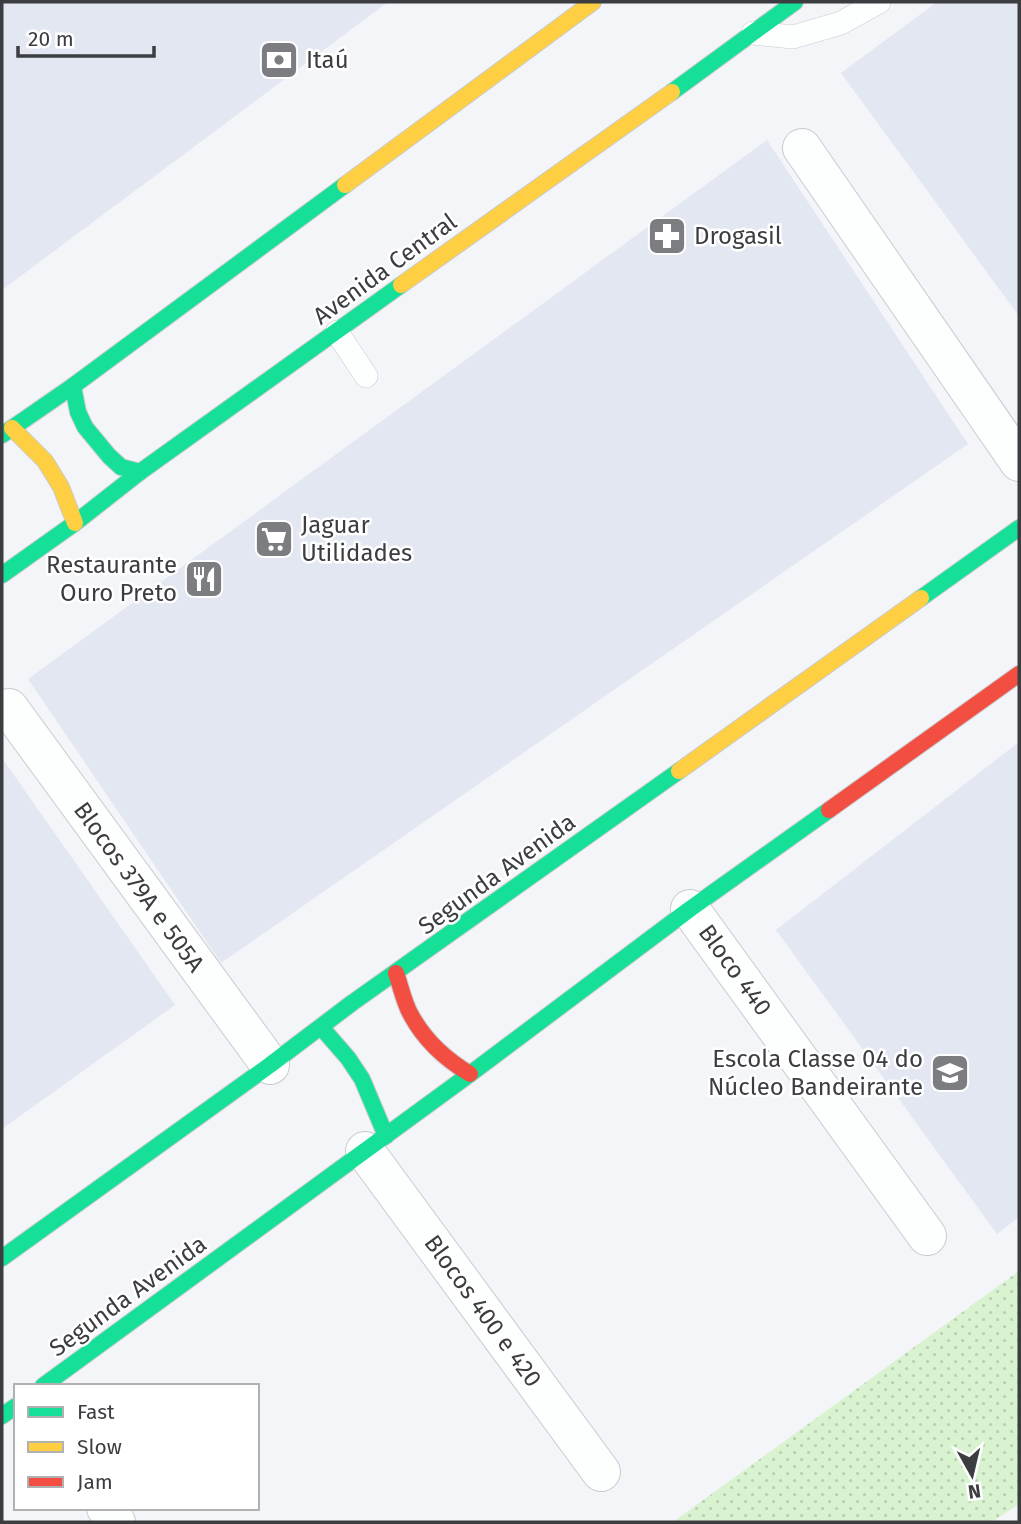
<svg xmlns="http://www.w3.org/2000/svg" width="1021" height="1524" font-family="'Fira Sans',sans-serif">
<defs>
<pattern id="grass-dots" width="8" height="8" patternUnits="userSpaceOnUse" patternTransform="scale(1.75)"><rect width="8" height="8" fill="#d9f2cf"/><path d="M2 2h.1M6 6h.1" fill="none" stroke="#bbd0b3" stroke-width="1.8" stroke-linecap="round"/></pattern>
</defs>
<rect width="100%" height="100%" fill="#f3f5f9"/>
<g fill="#e3e7f1">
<path d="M2,2H388L2,290Z"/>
<path d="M937,2H1019V316L841,73Z"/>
<path d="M767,140L968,444L221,963L28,679Z"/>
<path d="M1019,742V1217L997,1234L776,930Z"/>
<path d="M2,758L175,1005L2,1129Z"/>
</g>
<path fill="url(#grass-dots)" d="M1019,1271V1504L992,1522H673Z"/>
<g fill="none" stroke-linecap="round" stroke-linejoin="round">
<g stroke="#c9cbce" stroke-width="24">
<g id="lane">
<path d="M753,33L793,37L841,23L879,2"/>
<path d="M337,332L366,376"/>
</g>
</g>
<g stroke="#c9cbce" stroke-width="40">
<g id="street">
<path d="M802,148L1019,462"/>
<path d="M9,708L270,1065"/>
<path d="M690,909L927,1236"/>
<path d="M365,1151L601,1472"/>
<path d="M106,1508L116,1522"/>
</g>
</g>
<g stroke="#c9cbce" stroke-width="18">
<g id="fast">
<path d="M672,92L795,2"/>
<path d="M73,386L78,412L85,427L109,456L121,467L140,472"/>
<path d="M2,435L73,386L345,185"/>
<path d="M2,575L75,523L140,472L401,285"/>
<path d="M921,598L1019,528"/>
<path d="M321,1027L348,1058L362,1079L386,1136"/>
<path d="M2,1258L270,1065L352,1003L679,771"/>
<path d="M43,1386L470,1074L690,909L829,810"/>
<path d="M2,1416L16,1406"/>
</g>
</g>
<g stroke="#c9cbce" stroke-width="18">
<g id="slow">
<path d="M345,185L593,2"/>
<path d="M401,285L672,92"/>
<path d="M12,428L45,461L61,487L75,523"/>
<path d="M679,771L921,598"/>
</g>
</g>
<g stroke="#c9cbce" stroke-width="18">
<g id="jam">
<path d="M829,810L1019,674"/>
<path d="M396,973C401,987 404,1003 411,1015C425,1041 445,1059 470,1074"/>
</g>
</g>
<use href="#lane" stroke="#fdfefe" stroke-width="23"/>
<use href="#street" stroke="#fdfefe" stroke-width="38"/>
<use href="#fast" stroke="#16e098" stroke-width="16"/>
<use href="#slow" stroke="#ffcf43" stroke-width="16"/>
<use href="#jam" stroke="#f24e42" stroke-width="16"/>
</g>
<defs>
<g id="bank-square" transform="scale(2.0125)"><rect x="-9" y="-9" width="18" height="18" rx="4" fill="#7b7d81" stroke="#fff"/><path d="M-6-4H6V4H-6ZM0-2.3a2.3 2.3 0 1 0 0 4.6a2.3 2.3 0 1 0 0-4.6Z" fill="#fff"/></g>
<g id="pharmacy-square" transform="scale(2.0125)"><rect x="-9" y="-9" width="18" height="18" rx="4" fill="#7b7d81" stroke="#fff"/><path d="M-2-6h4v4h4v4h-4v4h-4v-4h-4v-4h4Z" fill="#fff"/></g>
<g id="supermarket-square" transform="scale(2.0125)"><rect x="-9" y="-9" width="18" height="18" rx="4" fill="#7b7d81" stroke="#fff"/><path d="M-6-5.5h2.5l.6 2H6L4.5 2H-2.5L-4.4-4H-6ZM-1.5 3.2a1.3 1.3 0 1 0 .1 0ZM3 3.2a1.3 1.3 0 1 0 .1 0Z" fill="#fff"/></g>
<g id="restaurant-square" transform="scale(2.0125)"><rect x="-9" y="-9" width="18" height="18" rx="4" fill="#7b7d81" stroke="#fff"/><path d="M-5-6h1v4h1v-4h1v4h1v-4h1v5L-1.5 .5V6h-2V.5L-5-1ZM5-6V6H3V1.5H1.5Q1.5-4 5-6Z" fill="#fff"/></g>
<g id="school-square" transform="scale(2.0125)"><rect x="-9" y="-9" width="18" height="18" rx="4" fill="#7b7d81" stroke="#fff"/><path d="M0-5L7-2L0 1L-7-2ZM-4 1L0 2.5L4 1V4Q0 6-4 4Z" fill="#fff"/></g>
</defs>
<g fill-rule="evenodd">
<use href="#bank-square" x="279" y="60"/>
<use href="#pharmacy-square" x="667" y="236"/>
<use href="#supermarket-square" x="274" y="539"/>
<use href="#restaurant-square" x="204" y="579"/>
<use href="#school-square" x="950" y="1073"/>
</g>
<g text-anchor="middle" stroke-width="5" stroke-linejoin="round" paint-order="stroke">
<g font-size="24" fill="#3b3d40" stroke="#fff" text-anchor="start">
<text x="306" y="68">Itaú</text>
<text x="694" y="244">Drogasil</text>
<text x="301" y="533">Jaguar<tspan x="301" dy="28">Utilidades</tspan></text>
<text x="177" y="573" text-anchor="end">Restaurante<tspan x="177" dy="28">Ouro Preto</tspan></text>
<text x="923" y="1067" text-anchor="end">Escola Classe 04 do<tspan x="923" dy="28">Núcleo Bandeirante</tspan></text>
</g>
<g font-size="24" fill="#3b3d40" stroke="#fff">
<text transform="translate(385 269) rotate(-36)" y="8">Avenida Central</text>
<text transform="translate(497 874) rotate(-36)" y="8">Segunda Avenida</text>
<text transform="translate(139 887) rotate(54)" y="8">Blocos 379A e 505A</text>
<text transform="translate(735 970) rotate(54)" y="8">Bloco 440</text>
<text transform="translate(128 1296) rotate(-36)" y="8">Segunda Avenida</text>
<text transform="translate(483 1311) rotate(54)" y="8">Blocos 400 e 420</text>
</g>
</g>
<rect width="1021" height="1524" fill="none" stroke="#3b3d40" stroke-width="7"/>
<rect x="14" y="1384" width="245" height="126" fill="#ffffff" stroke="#b1b1b3" stroke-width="2"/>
<rect x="28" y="1407" width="35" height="10" fill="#16e098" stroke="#b1b1b3" stroke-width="2"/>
<text x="77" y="1419" font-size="21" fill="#3b3d40">Fast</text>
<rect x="28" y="1442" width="35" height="10" fill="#ffcf43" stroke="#b1b1b3" stroke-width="2"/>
<text x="77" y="1454" font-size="21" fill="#3b3d40">Slow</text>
<rect x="28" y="1477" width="35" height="10" fill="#f24e42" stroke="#b1b1b3" stroke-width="2"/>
<text x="77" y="1489" font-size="21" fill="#3b3d40">Jam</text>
<g transform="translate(972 1475) rotate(172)" stroke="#ffffff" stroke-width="5" paint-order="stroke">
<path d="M0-5L12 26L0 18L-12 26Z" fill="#3b3d40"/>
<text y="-10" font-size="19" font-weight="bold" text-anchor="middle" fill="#3b3d40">N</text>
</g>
<path d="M18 46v10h136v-10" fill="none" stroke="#3b3d40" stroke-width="3.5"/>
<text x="28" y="46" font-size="21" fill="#3b3d40" stroke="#ffffff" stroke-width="5" paint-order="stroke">20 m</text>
</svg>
